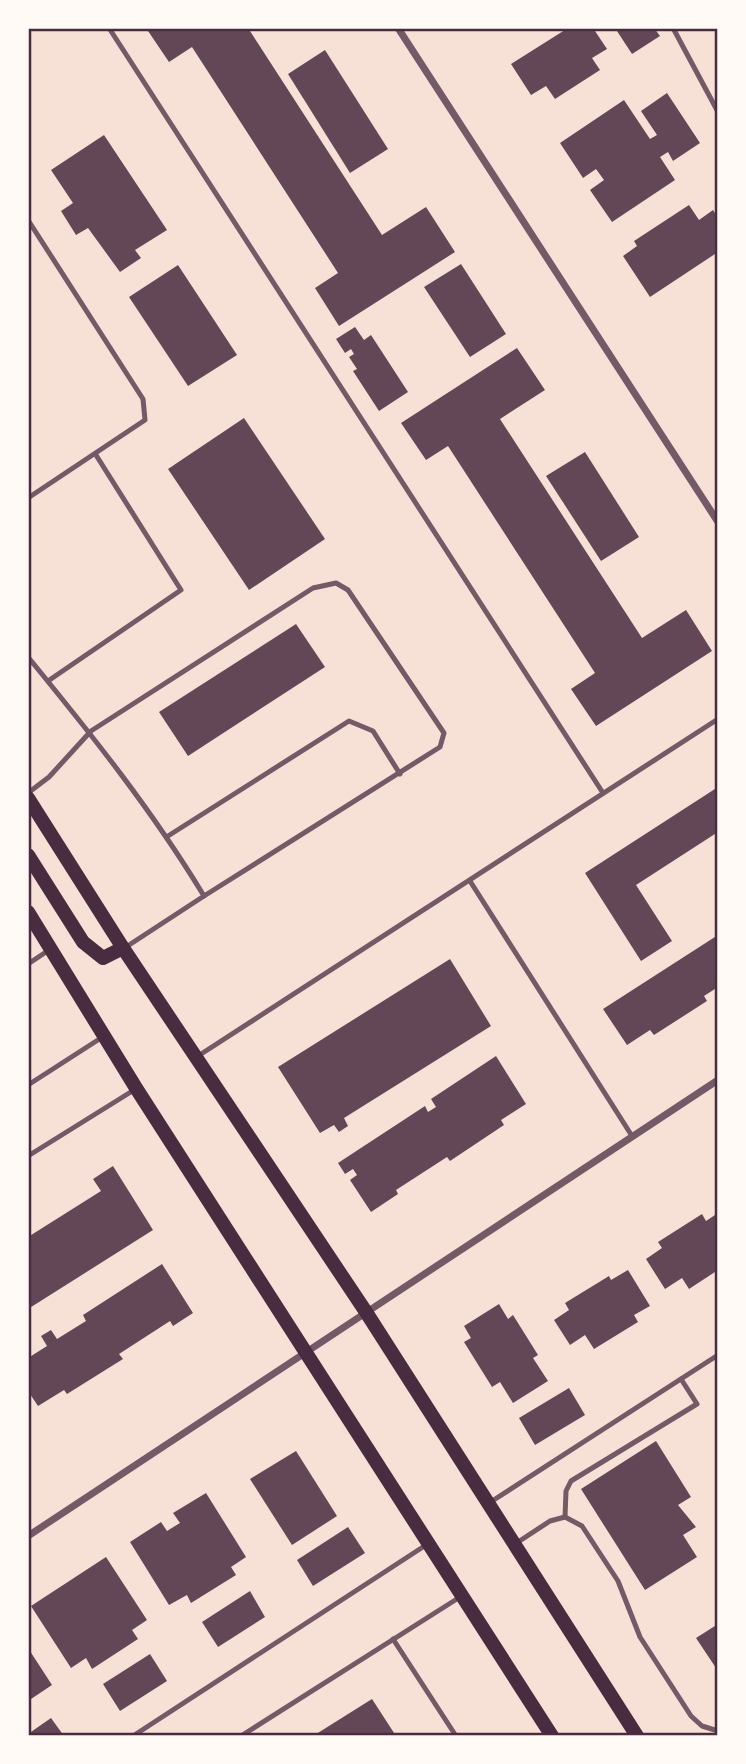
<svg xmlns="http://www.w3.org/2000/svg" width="746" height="1764" font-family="Commissioner,sans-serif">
<rect width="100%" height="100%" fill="#f7e1d7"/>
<g fill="#644757">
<path d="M146,28H248L382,235L426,207L455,252L339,326L315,288L338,273L192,47L169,62Z"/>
<path d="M568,28H593L607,49L592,58L600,70L555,99L546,86L531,95L511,64Z"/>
<path d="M615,28H654L660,36L632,54Z"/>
<path d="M325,50L388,149L350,173L288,74Z"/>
<path d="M667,93L700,143L673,161L668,152L660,157L675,180L612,222L590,190L604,180L596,169L583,178L560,143L624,100L650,139L657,135L641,111Z"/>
<path d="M104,135L167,230L135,250L141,258L120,272L88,228L76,235L61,211L73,203L51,170Z"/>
<path d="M689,205L699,220L713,210L718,218V252L650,297L623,256L637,246L634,241Z"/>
<path d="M461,264L506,334L470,357L424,287Z"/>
<path d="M178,265L237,355L188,386L129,297Z"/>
<path d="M355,327L364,340L371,335L408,392L379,411L353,371L357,369L349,357L354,354L351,349L345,353L336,339Z"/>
<path d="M517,348L545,390L500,419L642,638L686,610L712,651L596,726L571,689L595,673L448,446L426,460L401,423Z"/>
<path d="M244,418L325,539L249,590L168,469Z"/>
<path d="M585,452L639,537L601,561L546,476Z"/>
<path d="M296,624L325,667L188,756L159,712Z"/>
<path d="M718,787V832L636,885L672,941L641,961L585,873Z"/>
<path d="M718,935V987L704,996L707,1001L654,1035L650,1030L627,1045L603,1009Z"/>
<path d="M450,959L491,1026L344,1118L348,1126L339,1132L334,1125L320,1133L278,1067Z"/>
<path d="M496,1056L526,1104L501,1120L504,1125L450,1161L447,1157L396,1190L398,1194L371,1212L350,1180L357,1175L353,1169L345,1174L338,1163L425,1106L428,1112L436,1107L431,1099Z"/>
<path d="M113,1166L153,1230L28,1309V1237L101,1191L93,1179Z"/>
<path d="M718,1213V1270L689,1289L682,1278L665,1289L646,1259L662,1248L658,1242L702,1214L706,1221Z"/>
<path d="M162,1264L193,1313L173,1326L170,1321L119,1354L123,1359L67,1394L64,1390L38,1406L28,1391V1358L47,1346L41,1336L51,1330L57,1339L86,1321L83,1315Z"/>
<path d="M628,1270L650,1306L634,1315L638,1322L594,1349L585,1335L570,1345L554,1320L569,1310L565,1303L609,1276L611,1280Z"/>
<path d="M499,1304L508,1319L513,1315L538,1355L533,1358L548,1381L513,1403L500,1382L492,1387L464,1342L471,1338L464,1326Z"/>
<path d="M569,1388L585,1415L535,1445L519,1418Z"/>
<path d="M656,1441L691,1497L678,1505L696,1527L683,1535L697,1557L645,1590L581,1489Z"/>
<path d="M296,1451L337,1516L292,1545L250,1479Z"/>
<path d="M206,1493L246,1557L231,1567L236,1575L191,1603L187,1595L169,1605L130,1542L161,1522L167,1531L175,1526L180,1523L173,1513Z"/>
<path d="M348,1527L365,1553L313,1586L297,1560Z"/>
<path d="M106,1557L147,1620L132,1630L138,1639L92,1669L86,1658L71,1668L31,1606Z"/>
<path d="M250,1591L265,1617L218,1647L202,1622Z"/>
<path d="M718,1624V1671L696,1638Z"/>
<path d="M28,1648L52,1685L28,1701Z"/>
<path d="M150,1654L167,1681L120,1711L103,1684Z"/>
<path d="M372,1699L396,1736H313Z"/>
<path d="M51,1718L64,1736H28V1734Z"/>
</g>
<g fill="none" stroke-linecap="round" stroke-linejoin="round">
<g stroke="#755966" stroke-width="5">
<path d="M109,28L603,793"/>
<path d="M673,28L718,112"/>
<path d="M28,220L143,399L145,420L28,498"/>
<path d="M28,657C91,734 152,810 204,896L126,947"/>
<path d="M48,681L181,590L96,455"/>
<path d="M28,793L49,777L91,731L313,588L336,583L348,590L444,733L440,747L204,896"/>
<path d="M168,836L349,721L373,731L400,774"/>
<path d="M470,881L632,1136"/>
<path d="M28,964L49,950"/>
<path d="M198,1056L718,719"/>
<path d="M28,1085L101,1038"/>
<path d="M28,1156L134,1090"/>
<path d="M489,1503L718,1355"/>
<path d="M565,1517L566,1491L571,1481L697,1404L681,1379"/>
<path d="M515,1544L550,1521L565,1517L582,1526L618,1581L640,1637L691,1716L702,1726L718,1731"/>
<path d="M393,1639L456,1736"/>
<path d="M133,1736L426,1545"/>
<path d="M241,1736L460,1597"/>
</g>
<g stroke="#755966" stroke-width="7">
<path d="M398,28L718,522"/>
<path d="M28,1536L718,1080"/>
</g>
<g stroke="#4a2c40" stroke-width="14">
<path d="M28,798L123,948L366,1312L637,1736"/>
<path d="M28,855L83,942L103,958L123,948"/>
<path d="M28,912L136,1088L552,1736"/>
</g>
</g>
<rect width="746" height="1764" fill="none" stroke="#fffaf5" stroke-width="60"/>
<rect x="30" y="30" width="686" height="1704" fill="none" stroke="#4a2c40" stroke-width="2.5"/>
</svg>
